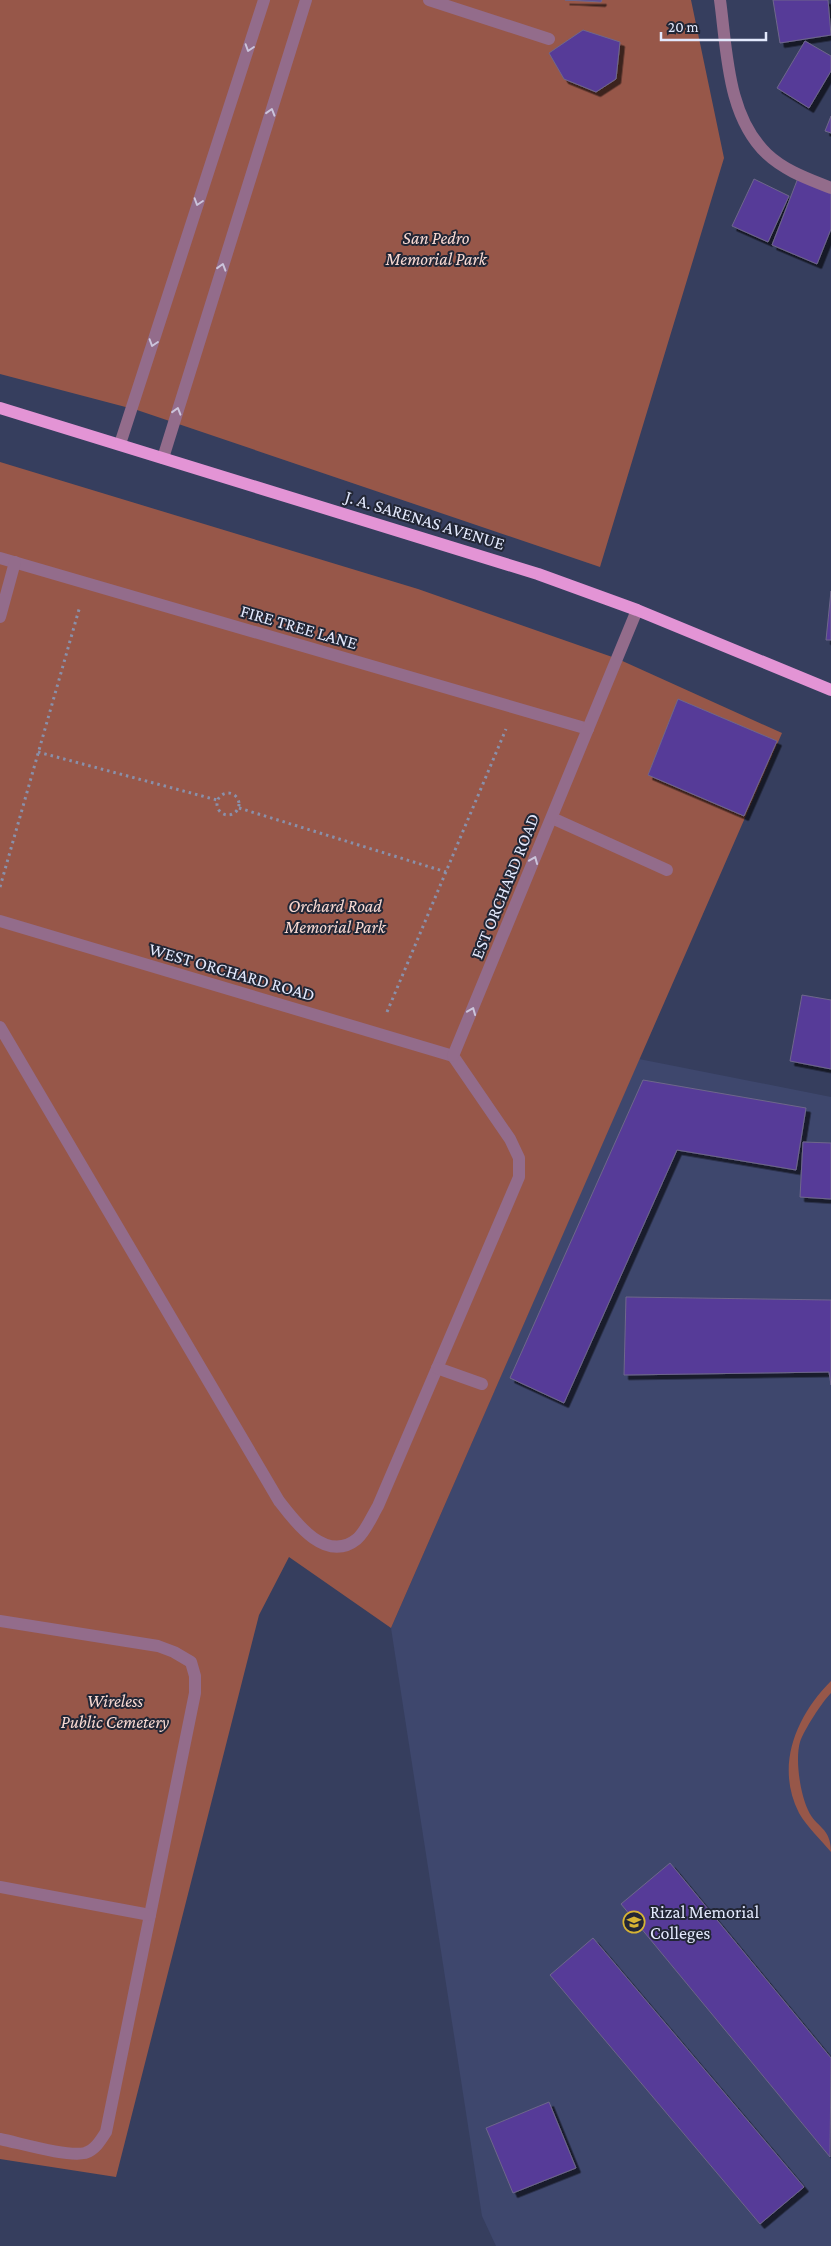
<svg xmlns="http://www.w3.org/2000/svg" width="831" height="2246" font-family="'Crimson Pro',serif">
<defs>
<filter id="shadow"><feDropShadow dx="4.5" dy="4.5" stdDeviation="0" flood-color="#0009"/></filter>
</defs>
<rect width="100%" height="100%" fill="#363e5e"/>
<path fill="#3e476d" d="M639,1059L831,1097V2246H496L482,2216L391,1628Z"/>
<g fill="#975749">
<path d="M0,0H691L724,158L600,567L137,410L0,374Z"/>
<path d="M0,462L418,589L618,659L782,733L391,1628L289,1557L259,1615L116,2177L0,2159Z"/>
<path d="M831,1681V1693C822,1702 804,1730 800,1742C795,1759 800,1793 808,1810C816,1828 831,1827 831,1852C821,1840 807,1827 799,1813C775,1766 796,1716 831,1681Z"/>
</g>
<g fill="#573a98" stroke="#6e678b" filter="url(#shadow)">
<path d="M565,0H602L601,2Z"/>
<path d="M773,0H828L831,35L780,43Z"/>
<path d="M583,30L620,42L616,79L596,92L564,79L549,53Z"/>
<path d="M805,41L831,56V71L809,108L777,88Z"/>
<path d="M831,116V133L825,131Z"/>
<path d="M798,178L831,191V229L817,264L772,245Z"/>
<path d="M754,179L789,196L768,242L732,226Z"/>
<path d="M831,591V640H826Z"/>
<path d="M678,699L777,741L744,816L648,775Z"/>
<path d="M802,995L831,1000V1069L790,1061Z"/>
<path d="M643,1080L806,1108L796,1170L677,1150L564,1403L510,1378Z"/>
<path d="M803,1142L831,1143V1199L800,1197Z"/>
<path d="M626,1297L831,1300V1385L829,1372L624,1375Z"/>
<path d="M670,1863L831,2058L830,2157L621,1904Z"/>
<path d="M593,1938L804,2187L760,2224L550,1975Z"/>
<path d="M549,2102L576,2168L513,2193L486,2128Z"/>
</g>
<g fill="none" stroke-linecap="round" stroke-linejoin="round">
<g stroke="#8990aa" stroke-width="3" stroke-dasharray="2.5 4" stroke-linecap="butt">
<path d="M38,752L217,800"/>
<circle cx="228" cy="804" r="11"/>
<path d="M239,808L446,872"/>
<path d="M0,887L80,606"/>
<path d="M387,1012L506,729"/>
</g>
<g stroke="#936c8b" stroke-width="12">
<path d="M429,0L549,39"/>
<path d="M720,0C727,51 727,116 767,154C785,171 809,179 831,188"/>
<path d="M120,444L264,0"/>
<path d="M163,458L306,0"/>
<path d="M0,558L588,729"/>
<path d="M0,617L15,562"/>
<path d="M552,818L667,870"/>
<path d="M0,921L453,1056"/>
<path d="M0,1027L279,1501C295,1522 326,1564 357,1539C366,1531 372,1516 378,1506L519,1177V1158L510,1139L453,1056"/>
<path d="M453,1056L637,610"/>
<path d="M437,1368L482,1384"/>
<path d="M0,1621L158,1646L174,1652L191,1662L195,1676V1693L106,2132C101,2140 95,2150 85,2153C66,2157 20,2143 0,2139"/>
<path d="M0,1887L150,1915"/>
</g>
<path stroke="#e394d5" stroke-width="12" d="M0,408L538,574L637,610L831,690"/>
</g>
<defs><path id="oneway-chevron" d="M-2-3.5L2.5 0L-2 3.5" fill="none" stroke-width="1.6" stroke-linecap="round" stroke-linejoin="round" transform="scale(1.25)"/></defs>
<g stroke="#cbc4db">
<use href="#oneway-chevron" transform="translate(249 48) rotate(108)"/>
<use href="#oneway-chevron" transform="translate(271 112) rotate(-73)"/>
<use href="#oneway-chevron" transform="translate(198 202) rotate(108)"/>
<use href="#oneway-chevron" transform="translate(222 267) rotate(-73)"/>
<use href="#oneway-chevron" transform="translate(153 343) rotate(108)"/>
<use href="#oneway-chevron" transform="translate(177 411) rotate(-73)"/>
<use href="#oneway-chevron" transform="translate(534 860) rotate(-68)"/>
<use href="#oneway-chevron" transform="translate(472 1011) rotate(-68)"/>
</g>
<defs>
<g id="university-ring" transform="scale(1.125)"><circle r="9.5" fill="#222635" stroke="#d7b434" stroke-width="1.5"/><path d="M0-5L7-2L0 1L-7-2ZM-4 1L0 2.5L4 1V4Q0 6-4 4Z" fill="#d7b434"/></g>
</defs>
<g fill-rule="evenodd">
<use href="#university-ring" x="634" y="1922"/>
</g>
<g text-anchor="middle" stroke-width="4" stroke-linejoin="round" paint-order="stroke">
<g font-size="18" font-style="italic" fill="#f9dad3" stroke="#222635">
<text x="436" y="244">San Pedro<tspan x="436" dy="21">Memorial Park</tspan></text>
<text x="335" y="912">Orchard Road<tspan x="335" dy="21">Memorial Park</tspan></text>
<text x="115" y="1707">Wireless<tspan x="115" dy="21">Public Cemetery</tspan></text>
</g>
<g font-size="18" fill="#e3e9fd" stroke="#222635">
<text transform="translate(425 520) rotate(17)" y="6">J. A. SARENAS AVENUE</text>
<text transform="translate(299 627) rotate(16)" y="6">FIRE TREE LANE</text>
<text transform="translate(505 886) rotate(-68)" y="6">EST ORCHARD ROAD</text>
<text transform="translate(232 972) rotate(16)" y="6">WEST ORCHARD ROAD</text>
</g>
<g font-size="18" fill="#e3e9fd" stroke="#222635" text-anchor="start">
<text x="650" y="1918">Rizal Memorial<tspan x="650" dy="21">Colleges</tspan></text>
</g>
</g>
<path d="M661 32v8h105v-8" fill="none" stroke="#e3e9fd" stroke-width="2.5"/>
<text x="668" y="32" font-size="15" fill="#e3e9fd" stroke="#222635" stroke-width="4" paint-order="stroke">20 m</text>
</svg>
